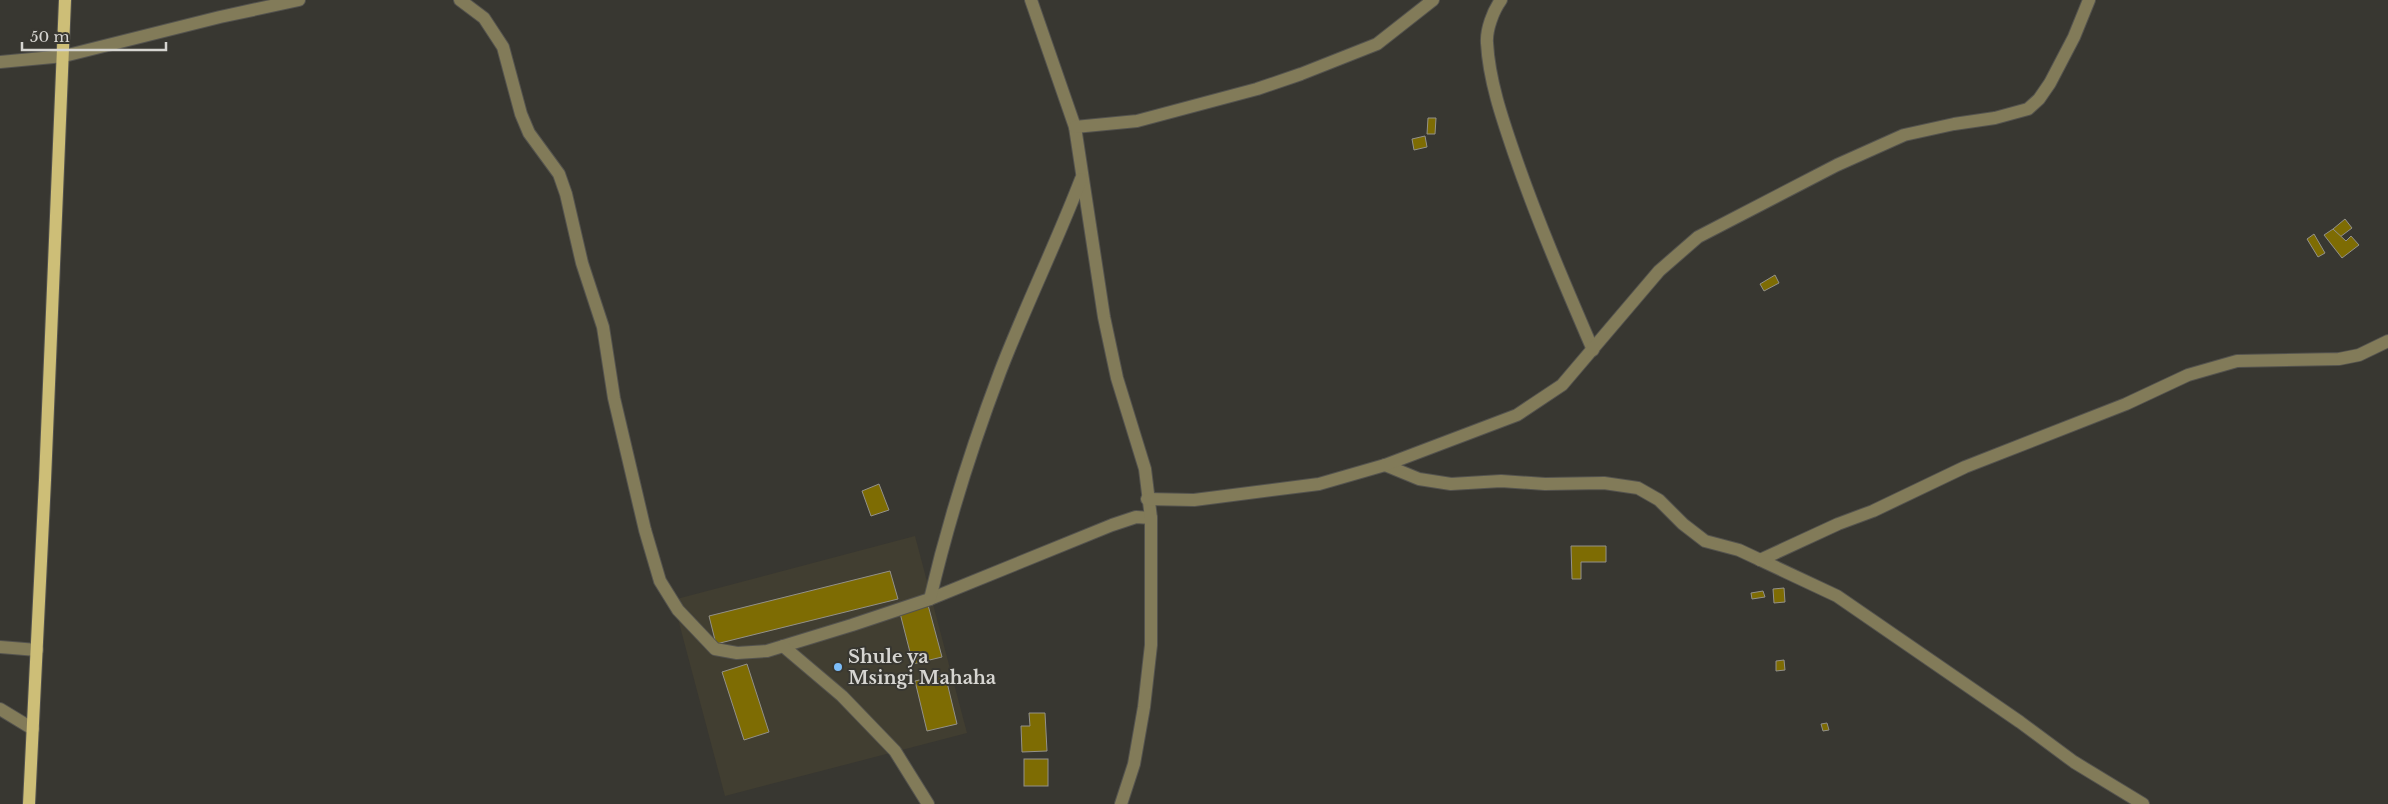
<svg xmlns="http://www.w3.org/2000/svg" width="2388" height="804" font-family="'Libre Baskerville',serif">
<rect width="100%" height="100%" fill="#383731"/>
<path fill="#413e31" d="M915,536L967,733L725,796L673,600Z"/>
<g fill="#7e6c03" stroke="#93918a">
<path d="M1428,118H1436L1435,134H1427Z"/>
<path d="M1425,136L1427,147L1414,150L1412,139Z"/>
<path d="M2345,219L2352,228L2340,237L2333,229Z"/>
<path d="M2333,229L2346,241L2351,236L2359,245L2342,258L2324,235Z"/>
<path d="M2314,234L2325,253L2318,257L2307,239Z"/>
<path d="M1775,275L1779,283L1764,291L1760,284Z"/>
<path d="M879,484L889,510L871,516L862,491Z"/>
<path d="M1571,546H1606V562H1581V579H1572Z"/>
<path d="M890,571L898,599L716,644L709,616Z"/>
<path d="M1784,588L1785,602L1774,603L1773,589Z"/>
<path d="M1763,591L1765,597L1752,599L1751,593Z"/>
<path d="M928,605L942,657L913,664L900,613Z"/>
<path d="M1784,660L1785,670L1776,671V661Z"/>
<path d="M747,664L769,732L744,740L722,672Z"/>
<path d="M945,674L957,724L927,731L915,681Z"/>
<path d="M1029,713H1045L1047,751L1022,752L1021,726H1030Z"/>
<path d="M1827,723L1829,730L1823,731L1821,724Z"/>
<rect x="1024" y="759" width="24" height="27"/>
</g>
<g fill="none" stroke-linecap="round" stroke-linejoin="round">
<g stroke="#54534e" stroke-width="14">
<g id="minor">
<path d="M460,0L484,18L503,47L521,114L529,133L559,174L566,194L582,263L603,327L614,398L645,530L660,581L678,610L715,649L737,653L767,651L852,625L930,599L1112,525L1136,517L1151,518"/>
<path d="M1031,0L1075,127L1104,317L1117,378L1145,469L1151,518V645L1144,707L1134,764L1121,804"/>
<path d="M1501,0C1493,11 1486,30 1487,43C1489,80 1502,118 1514,153C1537,220 1565,285 1593,350"/>
<path d="M0,62L64,56L220,17L299,0"/>
<path d="M1075,127L1137,121L1257,89L1301,74L1377,44L1433,0"/>
<path d="M1385,465L1419,479L1451,484L1501,481L1545,484L1604,483L1638,488L1659,500L1683,524L1705,541L1739,550L1837,596L2020,722L2074,762L2143,804"/>
<path d="M1147,499L1194,500L1319,484L1385,465L1517,415L1562,385L1659,271L1698,237L1837,165L1904,135L1954,124L1995,118L2028,109L2039,99L2050,83L2074,37L2089,0"/>
<path d="M1760,560L1838,524L1873,511L1965,467L2126,404L2188,375L2237,361L2339,359L2359,355L2388,341"/>
<path d="M930,599C948,522 972,446 1000,372C1025,307 1056,244 1081,179"/>
<path d="M783,646L842,696L895,751L928,804"/>
<path d="M0,647L37,650"/>
<path d="M0,709L33,729"/>
</g>
</g>
<g stroke="#54534e" stroke-width="14">
<path id="major" d="M29,804L45,480L65,0"/>
</g>
<use href="#minor" stroke="#827b59" stroke-width="12"/>
<use href="#major" stroke="#cdbe77" stroke-width="12"/>
</g>
<circle fill="#7dbef9" stroke="#383731" stroke-width="2" cx="838" cy="667" r="5"/>
<g text-anchor="middle" stroke-width="4" stroke-linejoin="round" paint-order="stroke">
<g font-size="18" font-weight="bold" fill="#d6d5d1" stroke="#383731" text-anchor="start">
<text x="848" y="663">Shule ya<tspan x="848" dy="21">Msingi Mahaha</tspan></text>
</g>
</g>
<path d="M22 42v8h144v-8" fill="none" stroke="#d6d5d1" stroke-width="2.5"/>
<text x="30" y="42" font-size="15" fill="#d6d5d1" stroke="#383731" stroke-width="4" paint-order="stroke">50 m</text>
</svg>
